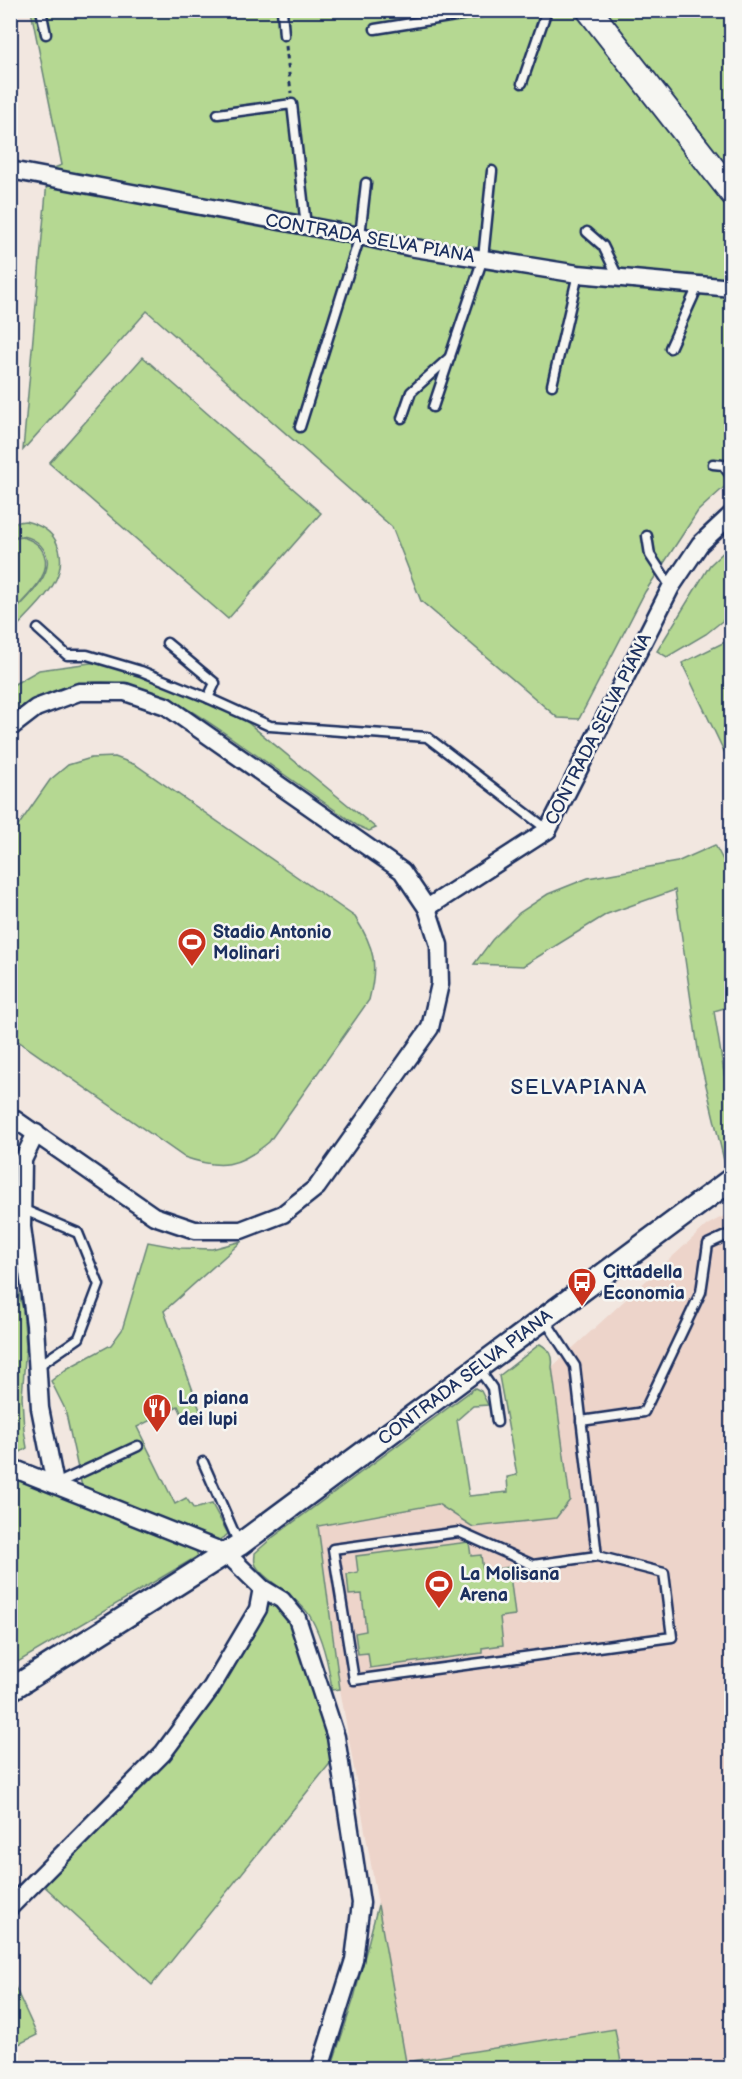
<svg xmlns="http://www.w3.org/2000/svg" width="742" height="2079" font-family="'Balsamiq Sans',sans-serif">
<rect width="100%" height="100%" fill="#f2e7e0"/>
<filter id="ink" filterUnits="userSpaceOnUse"><feTurbulence type="fractalNoise" baseFrequency=".0167" numOctaves="2"/><feDisplacementMap in="SourceGraphic" scale="12" xChannelSelector="R" yChannelSelector="G"/><feConvolveMatrix kernelMatrix="1 2 1 2 8 2 1 2 1" color-interpolation-filters="sRGB"/></filter>
<g filter="url(#ink)">
<path fill="#edd4ca" fill-rule="evenodd" d="M731,1212V2068H622L614,2029L406,2063L340,1689L318,1526L438,1504L473,1527L570,1500L552,1367L707,1225ZM481,1555L483,1571L482,1653L358,1654L355,1633L366,1631L362,1594L349,1595L358,1572L356,1557Z"/>
<g fill="#b5d892" stroke="#688478" stroke-width="1.5">
<path d="M31,11H578L731,208V481L698,511L645,592L579,719L558,718L421,601L392,527L147,311L23,450L48,170L62,165Z"/>
<path d="M604,11H731V176Z"/>
<path d="M143,357L321,513L228,619L49,463Z"/>
<path d="M25,521C40,525 53,531 58,546C71,581 32,609 11,633V615C27,598 66,566 37,542C29,536 20,535 11,537V523Z"/>
<path d="M22,537C32,540 40,544 44,554C53,577 24,598 11,614V539Z"/>
<path d="M731,545V614L706,634L667,657L657,651L710,565Z"/>
<path d="M731,639V766L682,663Z"/>
<path d="M98,662L145,676L198,697L247,722L376,828L369,831L358,826C321,800 283,774 246,748C177,700 124,659 38,697C28,701 19,708 11,714V686L39,670Z"/>
<path d="M115,757L136,765L355,917C375,948 378,965 369,1000L269,1142C239,1167 221,1170 184,1157L11,1036V836L50,780L68,765L91,758Z"/>
<path d="M715,845L731,875V1006L714,1011L728,1097H731V1165L726,1169L699,1056L675,890L607,914L523,966L474,964L492,940L519,913L548,894L588,878L677,862Z"/>
<path d="M242,1241L164,1311L201,1413L185,1421L178,1406L137,1427L175,1504L186,1498L194,1509L212,1504L228,1534L218,1542L82,1487L65,1409L51,1381L68,1368L111,1345L122,1330L148,1242L180,1248L212,1249Z"/>
<path d="M11,1264L23,1309L26,1346L22,1397L24,1430L27,1448L13,1457L10,1456Z"/>
<path d="M540,1344C550,1350 554,1355 552,1367L570,1500L556,1518L473,1527L438,1504L318,1526L340,1689L332,1690C329,1666 323,1640 311,1618C301,1598 258,1577 255,1563C254,1560 255,1557 255,1553L272,1538L475,1388L481,1391L488,1405L473,1406L457,1420L469,1496L508,1492L507,1477L517,1475L499,1376Z"/>
<path d="M10,1476L186,1543L195,1549L198,1556L11,1666Z"/>
<path d="M469,1542L471,1556L481,1555L483,1571L509,1567L515,1615L500,1617L503,1645L482,1648V1653L370,1668L368,1653L358,1654L355,1633L366,1631L362,1594L349,1595L347,1574L358,1572L356,1556Z"/>
<path d="M266,1596L295,1623L331,1744L332,1761L152,1985L42,1884L166,1759Z"/>
<path d="M378,1905L406,2062L615,2029L622,2068H331L354,1998Z"/>
<path d="M10,1976L37,2035L11,2048H10Z"/>
</g>
<g fill="none" stroke-linecap="round" stroke-linejoin="round">
<g stroke="#1b2f5e" stroke-width="13">
<g id="service">
<path d="M41,10L46,34"/>
<path d="M282,10L284,35"/>
<path d="M375,29L492,10"/>
<path d="M522,83L547,10"/>
<path d="M218,114L292,104L306,226"/>
<path d="M587,232L603,246L618,277"/>
<path d="M670,348L698,286"/>
<path d="M552,385L578,274"/>
<path d="M433,407L483,258L492,171"/>
<path d="M402,418L411,392L450,357"/>
<path d="M300,427L360,236L366,183"/>
<path d="M713,464L723,465L732,477"/>
<path d="M647,536L650,555L671,587"/>
<path d="M38,629L67,655H87L141,671L208,698L270,726L427,737L548,830"/>
<path d="M167,643L215,683L208,698"/>
<path d="M22,1209L78,1233L99,1285L79,1338L38,1366"/>
<path d="M10,1222L22,1227"/>
<path d="M545,1320L575,1366L597,1556L533,1565L459,1532L333,1549L354,1680L672,1637L664,1573L597,1556"/>
<path d="M478,1368L492,1388L497,1422"/>
<path d="M581,1421L644,1412L701,1292L708,1244L732,1233"/>
<path d="M203,1462L239,1544"/>
<path d="M56,1484L138,1446"/>
</g>
</g>
<g stroke="#1b2f5e" stroke-width="21">
<g id="minor">
<path d="M10,170L360,236L409,247L578,274L732,288"/>
<path d="M10,728L36,708L79,692H125L166,706L402,871L427,908L439,945L440,984L430,1028L317,1187L283,1214L241,1230H195L154,1216L10,1116"/>
<path d="M427,908L548,830L671,587L700,544L732,514"/>
<path d="M36,1133L23,1160L22,1227L35,1325L40,1408L55,1484"/>
<path d="M10,1467L226,1553L262,1588L282,1600L297,1618L336,1737L361,1903L354,1960L320,2068"/>
<path d="M10,1907L163,1753L211,1688L258,1609L262,1588"/>
</g>
</g>
<g stroke="#1b2f5e" stroke-width="26">
<path id="tertiary" d="M10,1690L239,1545L732,1179"/>
</g>
<g stroke="#1b2f5e" stroke-width="28">
<path id="secondary" d="M589,10L732,193"/>
</g>
<path stroke="#1b2f5e" stroke-width="3" stroke-dasharray="4.5 4.5" stroke-linecap="butt" d="M286,46L291,93"/>
<use href="#service" stroke="#f6f6f2" stroke-width="8"/>
<use href="#minor" stroke="#f6f6f2" stroke-width="16"/>
<use href="#tertiary" stroke="#f6f6f2" stroke-width="21"/>
<use href="#secondary" stroke="#f6f6f2" stroke-width="24"/>
</g>
</g>
<defs>
<g id="stadium-pin" transform="scale(1.5)"><path d="M0 17L-7.5 6A9.5 9.5 0 1 1 7.5 6Z" fill="#c8321e" stroke="#f6f6f2"/><path d="M0-5a6.5 5 0 1 0 0 10a6.5 5 0 1 0 0-10ZM-3.5-1.8h7v3.6h-7Z" fill="#fff"/></g>
<g id="bus-pin" transform="scale(1.5)"><path d="M0 17L-7.5 6A9.5 9.5 0 1 1 7.5 6Z" fill="#c8321e" stroke="#f6f6f2"/><path d="M-5-6H5V4H4V6H2V4H-2V6H-4V4H-5ZM-3.5-4V0h7V-4ZM-3.5 1.2v1.5H-2V1.2ZM2 1.2v1.5H3.5V1.2Z" fill="#fff"/></g>
<g id="restaurant-pin" transform="scale(1.5)"><path d="M0 17L-7.5 6A9.5 9.5 0 1 1 7.5 6Z" fill="#c8321e" stroke="#f6f6f2"/><path d="M-5-6h1v4h1v-4h1v4h1v-4h1v5L-1.5 .5V6h-2V.5L-5-1ZM5-6V6H3V1.5H1.5Q1.5-4 5-6Z" fill="#fff"/></g>
</defs>
<g fill-rule="evenodd">
<use href="#stadium-pin" x="192" y="942"/>
<use href="#bus-pin" x="582" y="1282"/>
<use href="#restaurant-pin" x="157" y="1408"/>
<use href="#stadium-pin" x="439" y="1584"/>
</g>
<g text-anchor="middle" stroke-width="5" stroke-linejoin="round" paint-order="stroke">
<g font-size="18" fill="#1b2f5e" stroke="#f6f6f2">
<text transform="translate(370 238) rotate(10)" y="6">CONTRADA SELVA PIANA</text>
<text transform="translate(598 729) rotate(-63)" y="6">CONTRADA SELVA PIANA</text>
<text transform="translate(465 1377) rotate(-37)" y="6">CONTRADA SELVA PIANA</text>
</g>
<g font-size="18" font-weight="bold" fill="#1b2f5e" stroke="#f6f6f2" text-anchor="start">
<text x="213" y="938">Stadio Antonio<tspan x="213" dy="21">Molinari</tspan></text>
<text x="603" y="1278">Cittadella<tspan x="603" dy="21">Economia</tspan></text>
<text x="178" y="1404">La piana<tspan x="178" dy="21">dei lupi</tspan></text>
<text x="460" y="1580">La Molisana<tspan x="460" dy="21">Arena</tspan></text>
</g>
<g font-size="21" letter-spacing="1.5" fill="#1b2f5e" stroke="#f6f6f2">
<text x="579" y="1094">SELVAPIANA</text>
</g>
</g>
<rect width="742" height="2079" fill="none" stroke="#f6f6f2" stroke-width="36"/>
<rect x="18" y="18" width="706" height="2043" fill="none" stroke="#1b2f5e" stroke-width="2" filter="url(#ink)"/>
</svg>
